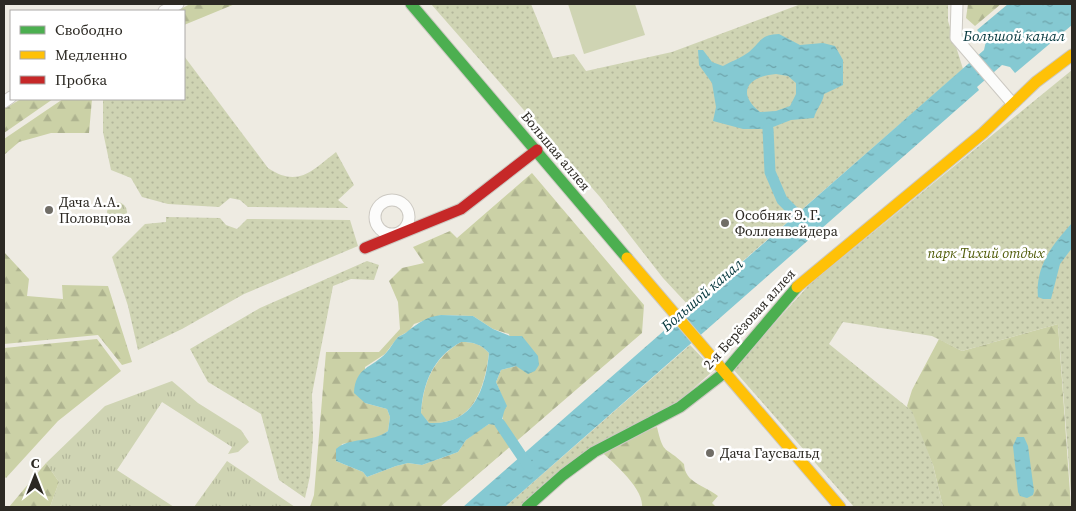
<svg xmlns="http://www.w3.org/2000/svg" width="1076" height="511" font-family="'Source Serif 4',serif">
<defs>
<pattern id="grass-tufts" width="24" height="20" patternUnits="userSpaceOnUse" patternTransform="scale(1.25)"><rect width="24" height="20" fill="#cfd4b3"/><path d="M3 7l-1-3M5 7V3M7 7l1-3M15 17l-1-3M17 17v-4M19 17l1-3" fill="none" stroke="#b2b69a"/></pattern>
<pattern id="forest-firs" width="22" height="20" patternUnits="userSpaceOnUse" patternTransform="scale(1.25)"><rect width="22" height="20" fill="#cbd1a6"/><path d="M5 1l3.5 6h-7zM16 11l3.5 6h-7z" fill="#aeb38f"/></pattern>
<pattern id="park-dots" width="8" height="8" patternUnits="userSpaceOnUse" patternTransform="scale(1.25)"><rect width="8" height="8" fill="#cfd4b3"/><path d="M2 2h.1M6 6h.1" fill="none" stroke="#b2b69a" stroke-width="1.8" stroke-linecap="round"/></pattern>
<pattern id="water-ripples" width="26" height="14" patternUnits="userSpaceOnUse" patternTransform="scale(1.25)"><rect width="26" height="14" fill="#85c9d2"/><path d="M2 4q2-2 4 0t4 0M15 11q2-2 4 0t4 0" fill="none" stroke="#6da3aa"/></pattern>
</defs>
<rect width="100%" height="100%" fill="#eeebe2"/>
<path fill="url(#grass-tufts)" d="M107 212a10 10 0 1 1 20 0a10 10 0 1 1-20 0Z
M172 381 198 403 241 430 249 442 238 452 228 454 232 447 162 402 117 470 174 507H50L59 482 46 463 105 406Z
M227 461 295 507H194Z"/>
<path fill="url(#forest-firs)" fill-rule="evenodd" d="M190 4H235L184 25V11H177Z
M968 4H1001L975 26 966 18Z
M21 99H53L4 133V109Z
M63 99H92L89 133H51L19 142 4 155V139Z
M532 173 644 305 642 333 440 507H310L314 495 326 352H379L400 329 398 302 389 281 402 268 424 263 413 247 450 231 457 238ZM441 315 473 316 493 329 509 334 516 366 501 370 496 382 506 406 503 412V420L489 424 475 433 466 440 458 452 422 465 408 463 396 466 367 477 363 472 336 461 342 444 378 438 388 431 390 417 387 409 365 403V367L385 354 398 337 409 331 414 324Z
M4 252 29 279 27 296 63 299 62 285 108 286 132 362 122 365 98 335 4 344Z
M1058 324 1071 507H943L933 465 907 406 912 390 939 339 962 351Z
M97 339 121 371 58 421 6 478 4 476V348Z
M461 342C473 342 481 344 489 353 484 391 473 425 429 423L421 414C423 383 433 358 461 342Z
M657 427C664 457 665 445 684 464 685 483 704 485 718 496L712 503 716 507H642C644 487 609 459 595 446Z
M46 463 59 482 50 507H9Z"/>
<path fill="url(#park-dots)" d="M431 4H531L553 58 574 54 586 71 672 52 801 4H948V21L963 69 690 307 663 278 600 197Z
M184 56 268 168C298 188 312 171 336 152L354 185 338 200 348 208 248 207 240 200 230 198 219 207 168 204 142 197 131 178 111 170 103 132V99H184Z
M1072 70V507L1058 324 962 351 932 336 843 322 829 344 912 411 933 465 943 507H854L733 369 810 284Z
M166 217 220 218 226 225 237 229 247 219 350 220 358 246 244 294 182 329 138 350 128 306 112 257 145 224 166 222Z
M367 261 379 265 374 280 351 279 333 286 312 394 313 437 310 476 305 498 279 480 261 414 208 382 190 349 260 308Z
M690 345 714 370 678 402 520 507H505Z"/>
<path fill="#cfd4b3" d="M568 4H635L645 35 584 54Z"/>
<path fill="url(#water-ripples)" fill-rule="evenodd" d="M1008 4H1072V25L1015 73 1010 67 1002 65 977 87 979 90 505 507H463L984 50 986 41 977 30Z
M779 34 800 45 823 43 835 46 843 60V85L824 94C823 103 816 109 814 118L791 120 768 129H743L713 121 716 107 712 83 699 65 698 50H703L712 62 723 66C732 61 741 58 749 52 762 41 760 35 779 34ZM776 74 788 76 796 83V94L790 106 776 111 760 112C735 92 749 76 776 74Z
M1072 223V248L1060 264 1051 299H1043L1038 297C1035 266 1053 244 1072 223Z
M441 315 473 316 493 329 510 336H522L538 356 539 365 535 371 528 374 516 366 501 370 496 382 507 406C502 413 504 419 499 426L489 424 466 440 458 452 422 465 408 463 396 466 367 477 363 472 336 461V449C349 437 372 443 388 431L390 417 387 409 365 403 354 393C355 367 372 368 386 353 391 348 393 342 398 337 401 335 405 334 408 331 420 322 426 317 441 315ZM461 342C473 342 481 344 489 353 485 391 473 425 429 423L421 413C423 383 433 357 461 342Z
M1017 437H1024L1028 446 1034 491 1033 495 1027 498 1020 496 1018 492 1013 446Z"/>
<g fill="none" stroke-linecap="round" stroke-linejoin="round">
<path stroke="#85c9d2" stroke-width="11" d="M768 129 770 172 782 200 805 223
M500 424 529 467"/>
<g stroke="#ccc9c2" stroke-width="13">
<path id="street" d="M957 4 956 38 1013 104
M164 11 178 4
M4 102 11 97
M375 217a17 17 0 1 1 34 0a17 17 0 1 1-34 0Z"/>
</g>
<g stroke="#ccc9c2" stroke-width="13">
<path id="fast" d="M411 4 627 258
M527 507 563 475 594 452 680 407 724 373 797 287"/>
</g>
<g stroke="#ccc9c2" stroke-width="13">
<path id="slow" d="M627 258 840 507
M797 287 983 133 1036 82 1072 55"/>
</g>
<g stroke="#ccc9c2" stroke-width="13">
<path id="jam" d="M365 248 461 209 537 150"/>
</g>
<use href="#street" stroke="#fcfcfb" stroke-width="11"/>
<use href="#fast" stroke="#4caf50" stroke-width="11"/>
<use href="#slow" stroke="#ffc107" stroke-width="11"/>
<use href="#jam" stroke="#c62828" stroke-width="11"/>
</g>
<g fill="#706d66" stroke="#fff" stroke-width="2">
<circle cx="49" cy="210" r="5"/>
<circle cx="725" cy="223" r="5"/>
<circle cx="710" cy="453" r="5"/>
</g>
<g text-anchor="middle" stroke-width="5" stroke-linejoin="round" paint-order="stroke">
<g font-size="14" fill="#2c2923" stroke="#fff">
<text transform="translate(556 151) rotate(50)" y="5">Большая аллея</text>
<text transform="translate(749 319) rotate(-48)" y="5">2-я Берёзовая аллея</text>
</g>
<g font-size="14" fill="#2c2923" stroke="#fff" text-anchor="start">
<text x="59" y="207">Дача А.А.<tspan x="59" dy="16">Половцова</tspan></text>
<text x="735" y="220">Особняк Э. Г.<tspan x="735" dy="16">Фолленвейдера</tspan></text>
<text x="720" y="458">Дача Гаусвальд</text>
</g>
<g font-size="14" font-style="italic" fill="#515c09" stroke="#fff">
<text x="986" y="258">парк Тихий отдых</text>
</g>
<g font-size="15" font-style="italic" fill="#04363c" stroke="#fff">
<text x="1014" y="41">Большой канал</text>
<text transform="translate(702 295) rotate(-41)" y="5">Большой канал</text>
</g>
</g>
<rect width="1076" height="511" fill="none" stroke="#2c2923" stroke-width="10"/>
<rect x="10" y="10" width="175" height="90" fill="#ffffff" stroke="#aba9a7"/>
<rect x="20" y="26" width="25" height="8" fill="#4caf50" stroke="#aba9a7"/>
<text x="55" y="35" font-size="15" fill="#2c2923">Свободно</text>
<rect x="20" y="51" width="25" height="8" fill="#ffc107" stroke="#aba9a7"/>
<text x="55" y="60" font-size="15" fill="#2c2923">Медленно</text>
<rect x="20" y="76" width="25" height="8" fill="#c62828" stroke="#aba9a7"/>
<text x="55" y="85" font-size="15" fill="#2c2923">Пробка</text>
<g transform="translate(35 476)" stroke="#ffffff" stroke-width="4" paint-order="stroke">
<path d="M0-4L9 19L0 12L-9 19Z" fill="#2c2923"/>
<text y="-8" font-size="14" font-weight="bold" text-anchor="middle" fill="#2c2923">С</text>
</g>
</svg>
